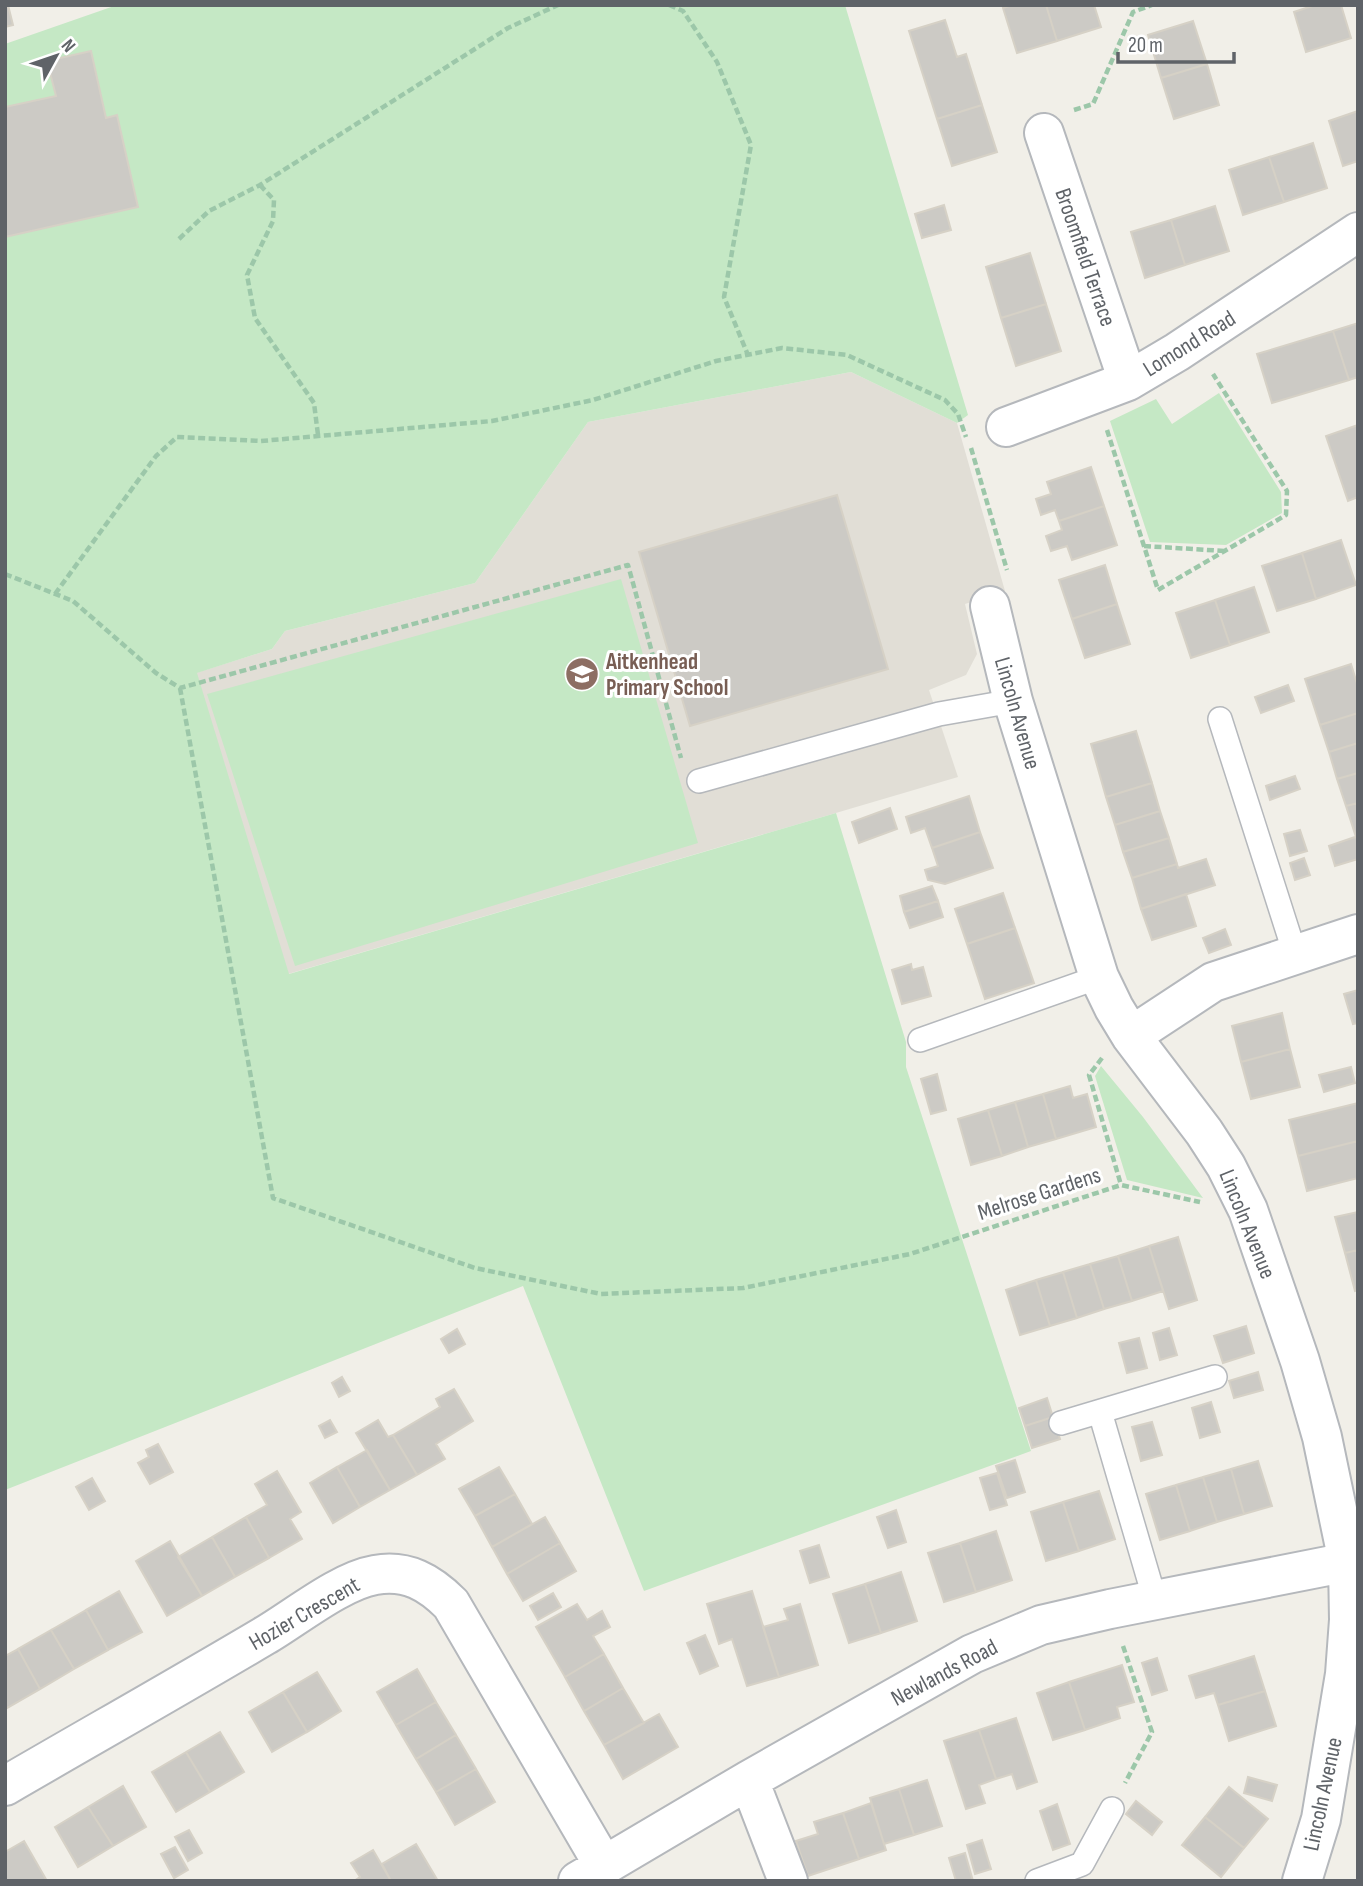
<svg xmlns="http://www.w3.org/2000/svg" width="1363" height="1886" font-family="'Sofia Sans Condensed',sans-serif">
<rect width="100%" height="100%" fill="#f1efe8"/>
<path fill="#e1ded6" d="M851 372 957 423 1005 591 965 604 977 654 966 675 929 690 958 777 288 974 196 673 272 649 285 631 475 583 588 422Z"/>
<path fill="#c5e8c5" d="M117 5H845L968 415 957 423 851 372 588 422 475 583 285 631 272 649 197 673 289 974 836 813 906 1042V1067L1031 1451 644 1591 523 1286 5 1490V44Z
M1219 393 1281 492 1282 513 1226 545 1150 542 1110 421 1156 399 1172 424Z
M621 579 698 843 295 966 207 694Z
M1101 1066 1143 1117 1203 1198 1127 1180 1095 1076Z"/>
<path fill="#cccac5" stroke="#d6d1c6" stroke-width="2" d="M5 5H8L13 25 5 27Z
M1012 5H1046L1057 41 1017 53 1003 8Z
M1046 5H1094L1101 27 1057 41Z
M1315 5H1341L1351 38 1306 52 1294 12Z
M945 20 957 57 966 54 982 105 937 119 909 31Z
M1193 21 1207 64 1161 78 1148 35Z
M91 51 106 118 117 115 138 207 5 237V107L56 96 47 61Z
M1207 64 1219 105 1174 119 1161 78Z
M982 105 997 152 952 166 937 119Z
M1358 111V161L1343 166 1329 121Z
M1313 143 1327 188 1284 202 1269 157Z
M1269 157 1284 202 1243 215 1229 170Z
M944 205 951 230 922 238 915 214Z
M1215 206 1229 251 1185 265 1171 220Z
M1171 220 1185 265 1145 278 1131 232Z
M1030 253 1046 304 1001 318 986 267Z
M1046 304 1061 351 1016 366 1001 318Z
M1358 323V377L1349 380 1333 331Z
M1333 331 1349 380 1272 403 1257 354Z
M1358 425V497L1348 501 1326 436Z
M1091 467 1104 506 1059 521 1055 510 1041 515 1036 499 1051 494 1047 482Z
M837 495 888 669 690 726 639 552Z
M1104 506 1117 545 1072 560 1067 546 1051 551 1046 536 1062 530 1059 521Z
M1341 540 1356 585 1316 599 1302 553Z
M1302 553 1316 599 1277 611 1262 566Z
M1105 565 1117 604 1072 619 1059 580Z
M1254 587 1269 632 1230 645 1215 600Z
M1215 600 1230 645 1191 658 1176 613Z
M1117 604 1130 644 1085 658 1072 619Z
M1351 664 1358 687V713L1320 725 1305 679Z
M1288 685 1294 701 1261 713 1255 697Z
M1358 713V743L1329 752 1320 725Z
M1136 731 1152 783 1106 797 1091 744Z
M1358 743V773L1337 779 1329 752Z
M1358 773V803L1346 806 1337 779Z
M1295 776 1300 789 1270 800 1266 786Z
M1152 783 1160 811 1115 825 1106 797Z
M969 796 980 832 932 848 925 828 911 833 906 817Z
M1358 803V836L1356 837 1346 806Z
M890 808 897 829 859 843 852 822Z
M1160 811 1169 838 1123 852 1115 825Z
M1300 830 1307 851 1290 856 1284 834Z
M980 832 993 868 945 884 928 880 925 870 938 866 932 848Z
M1358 836V859L1335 866 1329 846Z
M1169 838 1177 864 1132 878 1123 852Z
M1304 858 1310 875 1295 880 1290 863Z
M1206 859 1215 885 1141 909 1132 878 1177 864 1178 868Z
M932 886 938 901 904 912 900 896Z
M1003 893 1015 928 967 944 955 909Z
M1186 894 1196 926 1152 940 1141 909Z
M938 901 943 917 910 928 904 912Z
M1015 928 1034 983 985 999 967 944Z
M1225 929 1231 945 1209 953 1203 938Z
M911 964 912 970 923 967 931 996 902 1004 892 970Z
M1358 990V1023L1353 1024 1344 994Z
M1282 1013 1290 1049 1241 1062 1232 1026Z
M1290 1049 1300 1087 1251 1099 1241 1062Z
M1351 1067 1355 1083 1324 1092 1319 1075Z
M937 1074 946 1110 931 1114 921 1079Z
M1070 1086 1073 1098 1087 1094 1096 1127 1056 1139 1043 1094Z
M1043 1094 1056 1139 1028 1147 1015 1102Z
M1015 1102 1028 1147 1002 1156 988 1110Z
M1358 1103V1141L1298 1156 1289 1120Z
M988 1110 1002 1156 971 1165 958 1119Z
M1358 1141V1178L1307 1191 1298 1156Z
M1358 1212V1250L1345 1253 1335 1217Z
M1178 1237 1197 1300 1169 1309 1149 1246Z
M1149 1246 1163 1291 1132 1301 1118 1256Z
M1358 1250V1290L1355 1291 1345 1253Z
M1118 1256 1132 1301 1104 1309 1090 1264Z
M1090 1264 1104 1309 1077 1318 1063 1272Z
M1063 1272 1077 1318 1050 1326 1036 1280Z
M1036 1280 1050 1326 1020 1335 1006 1290Z
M1246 1326 1254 1353 1223 1363 1214 1336Z
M1169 1328 1177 1355 1160 1360 1153 1333Z
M457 1329 465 1344 449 1353 441 1339Z
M1139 1338 1147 1368 1127 1373 1119 1343Z
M1258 1372 1263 1390 1234 1398 1229 1381Z
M342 1377 350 1391 339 1397 332 1383Z
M454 1389 473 1421 436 1444 445 1459 417 1475 393 1435 440 1407 436 1399Z
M1047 1398 1053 1417 1025 1426 1019 1408Z
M1211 1402 1220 1432 1200 1438 1192 1408Z
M1053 1417 1060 1439 1032 1448 1025 1426Z
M330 1420 337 1432 325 1438 319 1426Z
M378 1420 388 1437 393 1435 417 1475 390 1490 356 1433Z
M1152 1422 1162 1455 1141 1461 1132 1427Z
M158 1444 173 1472 150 1484 138 1463 149 1457 146 1450Z
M367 1450 390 1490 360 1507 337 1467Z
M1015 1460 1025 1492 1007 1498 996 1466Z
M1258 1461 1272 1506 1244 1514 1231 1469Z
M337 1467 360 1507 333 1523 310 1483Z
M499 1467 515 1494 475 1516 459 1489Z
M1231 1469 1244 1514 1217 1522 1203 1477Z
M277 1471 301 1512 290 1519 302 1539 269 1558 246 1517 267 1505 255 1484Z
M997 1473 1007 1505 990 1510 980 1478Z
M1203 1477 1217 1522 1190 1531 1176 1485Z
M92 1478 105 1501 89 1510 76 1487Z
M1176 1485 1190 1531 1160 1540 1146 1494Z
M1099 1491 1115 1539 1079 1551 1063 1502Z
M515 1494 532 1524 492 1547 475 1516Z
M1063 1502 1079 1551 1046 1561 1031 1512Z
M896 1510 906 1542 888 1548 877 1517Z
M246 1517 269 1558 235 1577 212 1537Z
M545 1517 560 1543 507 1574 492 1547Z
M996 1531 1012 1580 976 1592 960 1543Z
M212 1537 235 1577 202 1596 178 1557Z
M170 1541 202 1596 167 1616 136 1561Z
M560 1543 576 1571 523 1601 507 1574Z
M960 1543 976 1592 944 1602 928 1553Z
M819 1545 829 1577 810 1583 800 1551Z
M901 1572 917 1621 881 1633 865 1584Z
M865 1584 881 1633 849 1643 833 1594Z
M119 1591 142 1632 108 1650 86 1610Z
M752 1591 779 1677 747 1686 732 1639 719 1644 707 1604Z
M553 1593 561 1607 538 1620 530 1606Z
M577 1604 587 1620 602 1611 610 1627 593 1636 604 1654 565 1677 536 1627Z
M800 1604 818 1665 779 1677 763 1627 788 1620 784 1609Z
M86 1610 108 1650 74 1669 51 1630Z
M51 1630 74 1669 40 1689 18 1649Z
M705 1635 718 1666 700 1674 687 1643Z
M18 1649 40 1689 7 1708 5 1704V1656Z
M604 1654 623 1688 584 1711 565 1677Z
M1254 1656 1265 1691 1218 1705 1214 1693 1196 1698 1189 1676Z
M1157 1658 1167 1690 1152 1695 1142 1663Z
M1122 1665 1134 1702 1117 1707 1120 1718 1085 1730 1069 1682Z
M417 1669 436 1702 396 1725 377 1692Z
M317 1672 341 1711 307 1732 283 1692Z
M1069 1682 1085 1730 1053 1740 1037 1693Z
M623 1688 644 1723 604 1745 584 1711Z
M1265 1691 1276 1726 1229 1741 1218 1705Z
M283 1692 307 1732 272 1752 249 1712Z
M436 1702 456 1735 416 1759 396 1725Z
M659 1714 678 1747 623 1779 604 1745Z
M1016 1718 1037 1782 1017 1789 1012 1774 996 1779 979 1730Z
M979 1730 996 1779 979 1785 985 1803 966 1809 944 1741Z
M220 1732 244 1772 210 1792 186 1752Z
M456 1735 476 1769 436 1792 416 1759Z
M186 1752 210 1792 176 1812 152 1772Z
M476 1769 495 1802 455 1825 436 1792Z
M1248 1777 1277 1785 1272 1801 1244 1793Z
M927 1780 942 1826 914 1835 899 1789Z
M123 1786 146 1827 113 1846 88 1807Z
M1229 1787 1268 1819 1244 1848 1205 1817Z
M899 1789 914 1835 884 1844 870 1798Z
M1136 1801 1162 1822 1152 1835 1126 1814Z
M871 1803 886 1850 859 1859 843 1813Z
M1057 1804 1070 1844 1053 1850 1040 1811Z
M88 1807 113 1846 78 1867 55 1827Z
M843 1813 859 1859 808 1876 796 1841 818 1834 814 1822Z
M1205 1817 1244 1848 1221 1877 1182 1845Z
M189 1830 202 1853 188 1861 175 1837Z
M982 1840 991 1869 975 1874 967 1845Z
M24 1841 47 1881H5V1852Z
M416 1844 438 1881H391L382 1864Z
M175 1847 188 1870 174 1878 161 1854Z
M373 1850 391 1881H354L360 1877 351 1863Z
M965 1853 973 1881H956L949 1858Z"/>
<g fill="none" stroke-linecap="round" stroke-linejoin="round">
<g stroke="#b5b8bc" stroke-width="26">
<path id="lane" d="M1220 719 1295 954
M699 781 939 714 1013 701
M920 1040 1099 977
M1100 1412 1155 1600
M1061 1423 1215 1377
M1037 1881 1082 1864 1112 1809"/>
</g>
<g stroke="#b5b8bc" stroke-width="42">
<path id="street" d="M1044 133 1128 381
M1006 427 1128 381 1177 352 1358 232
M990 606 1013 701 1099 977 1114 1008 1131 1036 1204 1132 1226 1166 1248 1210 1300 1361 1322 1437 1348 1562 1349 1620 1345 1674 1321 1819 1302 1881
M1131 1036 1213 982 1358 934
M749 1780 788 1881
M5 1786C91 1736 178 1687 264 1636 295 1618 340 1581 375 1575 407 1569 430 1583 451 1604L604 1866
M578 1881 749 1780 972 1654 1041 1625 1110 1609 1348 1562"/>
</g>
<path stroke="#9cc7a9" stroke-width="4.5" stroke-dasharray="7 3.5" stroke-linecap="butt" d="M669 5 683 11 717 62 751 145 724 297 748 355
M1074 110 1093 104 1133 12 1152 5
M260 185 274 200 273 221 247 275 255 318 314 403 318 435
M179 239 209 211 260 185 508 28 558 5
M1107 430 1158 590 1286 515 1287 491 1213 374
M971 448 1007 570
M1144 546 1224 551
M5 574 73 601 156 673 180 688 628 565 681 758
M55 594 156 456 177 437 261 441 492 421 593 400 716 361 782 348 847 355 945 400 958 414 966 437
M180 688 273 1198 475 1268 601 1294 743 1288 910 1254 1121 1185 1200 1202
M1102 1058 1089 1075 1121 1185
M1123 1646 1152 1732 1125 1783"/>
<use href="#lane" stroke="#fff" stroke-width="23"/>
<use href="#street" stroke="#fff" stroke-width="38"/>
</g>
<defs>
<g id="school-disc" transform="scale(1.75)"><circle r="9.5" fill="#8d6e63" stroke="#fff"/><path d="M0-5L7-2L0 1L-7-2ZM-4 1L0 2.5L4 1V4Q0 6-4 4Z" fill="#fff"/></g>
</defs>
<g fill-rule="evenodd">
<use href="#school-disc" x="582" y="674"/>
</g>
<g text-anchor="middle" stroke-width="6" stroke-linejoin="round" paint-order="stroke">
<g font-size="23" fill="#5f6368" stroke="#fff">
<text transform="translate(1086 257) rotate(71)" y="8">Broomfield Terrace</text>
<text transform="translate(1189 343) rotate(-32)" y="8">Lomond Road</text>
<text transform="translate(1018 713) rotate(74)" y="8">Lincoln Avenue</text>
<text transform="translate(1039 1193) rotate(-18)" y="8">Melrose Gardens</text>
<text transform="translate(1248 1224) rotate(68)" y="8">Lincoln Avenue</text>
<text transform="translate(304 1613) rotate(-30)" y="8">Hozier Crescent</text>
<text transform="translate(944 1672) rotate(-28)" y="8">Newlands Road</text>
<text transform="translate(1322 1794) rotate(-78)" y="8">Lincoln Avenue</text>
</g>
<g font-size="23" font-weight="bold" fill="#785e54" stroke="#fff" text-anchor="start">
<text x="606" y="669">Aitkenhead<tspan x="606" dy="26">Primary School</tspan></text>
</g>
</g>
<rect width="1363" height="1886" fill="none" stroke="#5f6368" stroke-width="14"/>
<g transform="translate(56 56) rotate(50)" stroke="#ffffff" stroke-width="5" paint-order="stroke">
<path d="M0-5L12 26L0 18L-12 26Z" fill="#5f6368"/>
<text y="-10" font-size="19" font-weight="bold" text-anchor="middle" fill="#5f6368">N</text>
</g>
<path d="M1118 52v10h116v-10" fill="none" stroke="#5f6368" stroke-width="3.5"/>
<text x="1128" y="52" font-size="21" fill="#5f6368" stroke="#ffffff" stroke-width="5" paint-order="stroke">20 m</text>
</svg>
